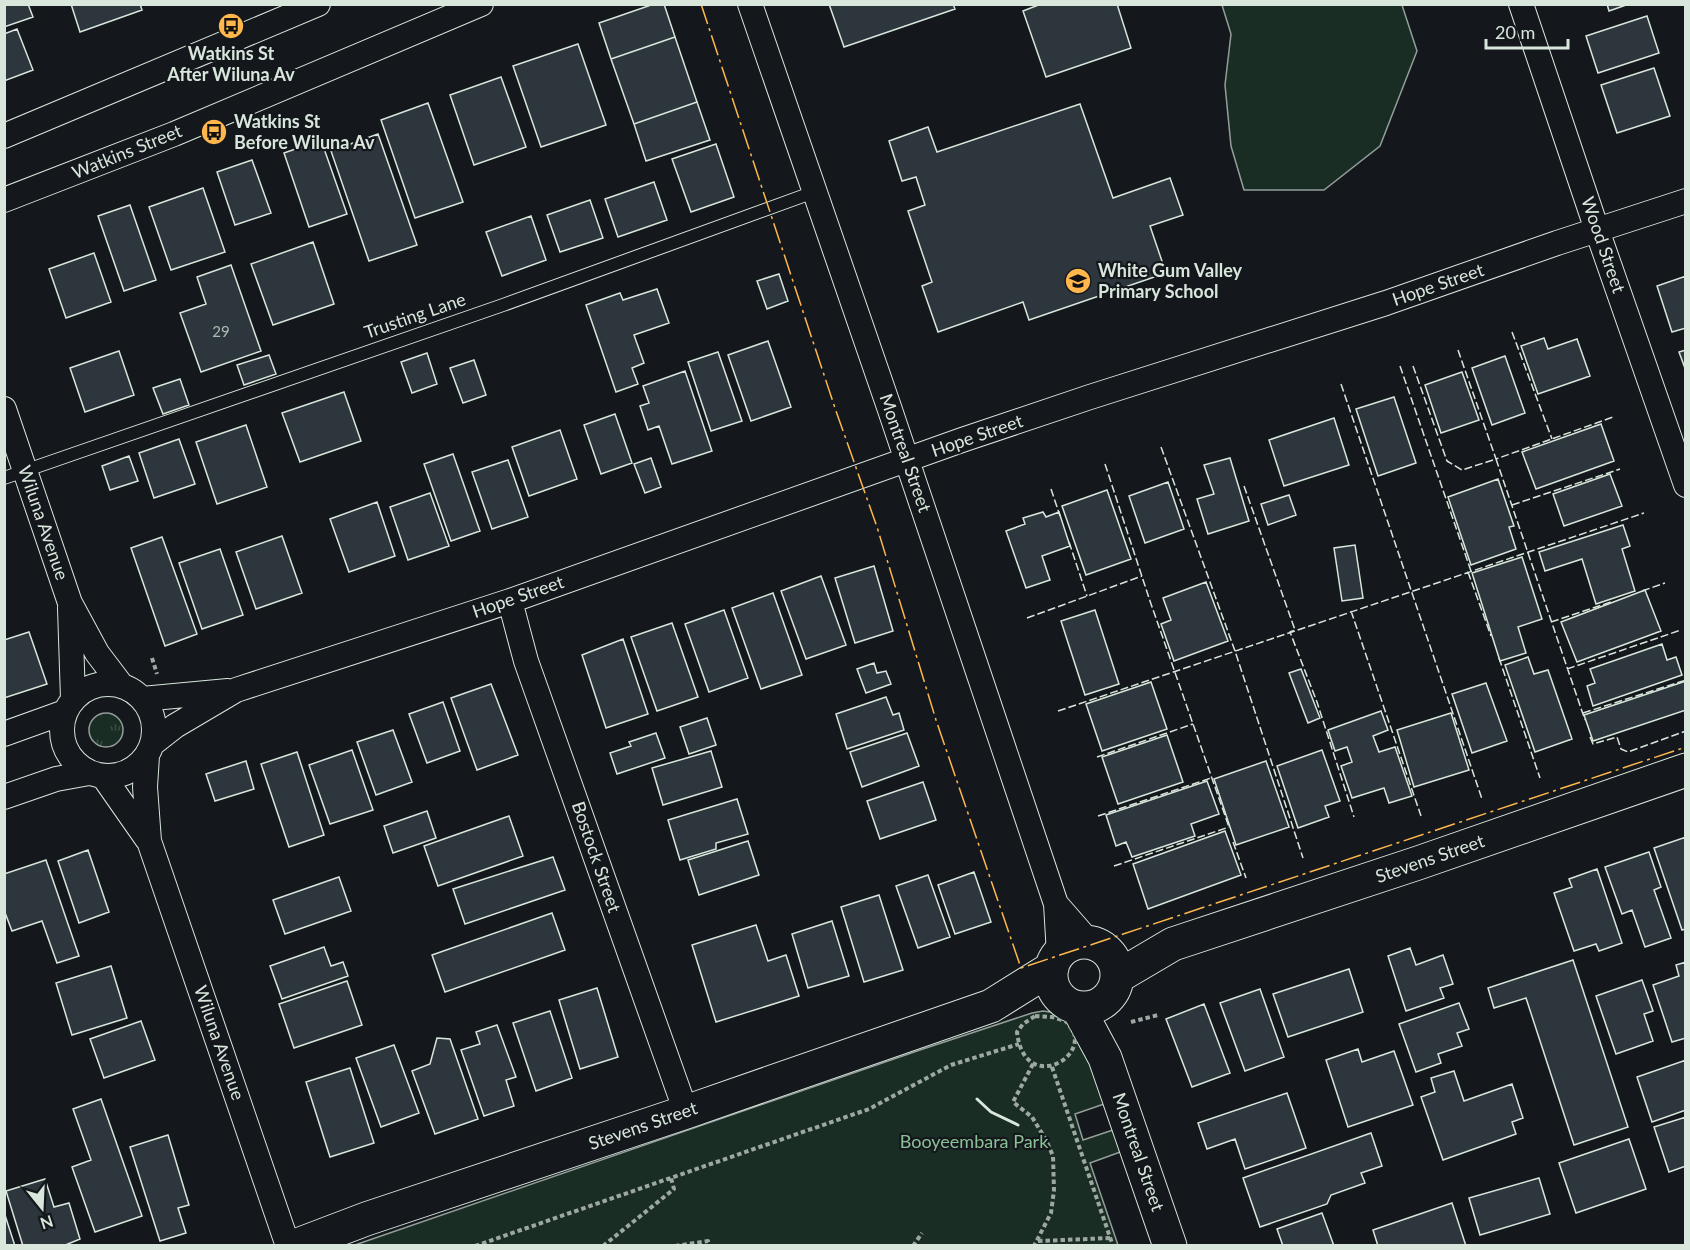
<svg xmlns="http://www.w3.org/2000/svg" width="1690" height="1250" font-family="Lato,sans-serif">
<defs>
<pattern id="grass-tufts" width="24" height="20" patternUnits="userSpaceOnUse" patternTransform="scale(1.5)"><rect width="24" height="20" fill="#1a2d24"/><path d="M3 7l-1-3M5 7V3M7 7l1-3M15 17l-1-3M17 17v-4M19 17l1-3" fill="none" stroke="#3b4b43"/></pattern>
</defs>
<rect width="100%" height="100%" fill="#14181c"/>
<path fill="url(#grass-tufts)" stroke="#939e99" stroke-width="1.5" d="M89 730a17 17 0 1 1 34 0a17 17 0 1 1-34 0Z"/>
<path fill="#1a2d24" stroke="#939e99" stroke-width="1.5" d="M1222 5H1402L1417 51 1380 146 1324 190H1244L1231 146 1225 85 1231 34Z
M1043 1011 1058 1013 1070 1019 1107 1103 1075 1114 1083 1140 1116 1129 1123 1151 1090 1163 1118 1245 352 1246 920 1050 1032 1013Z"/>
<path fill="#2c363c" stroke="#d8e6dc" stroke-width="1.5" d="M4 4H28L33 17 4 27Z
M71 4H140L142 10 80 32Z
M654 4H664L675 37 611 59 599 23Z
M829 4H953L955 9 844 47Z
M1041 4H1117L1131 48 1046 77 1023 11Z
M1607 4H1629L1609 11Z
M1647 16 1659 53 1598 73 1586 36Z
M17 29 33 70 4 81V34Z
M675 37 697 102 634 124 611 59Z
M578 44 606 125 541 147 513 66Z
M1654 68 1670 116 1617 133 1601 85Z
M501 77 526 147 474 165 450 95Z
M697 102 710 140 646 161 634 124Z
M428 103 463 202 415 218 381 120Z
M1080 104 1113 198 1170 178 1183 215 1150 226 1166 273 1029 320 1023 302 938 332 922 286 932 282 908 211 925 205 916 177 902 181 889 141 928 127 937 152Z
M378 134 417 245 369 261 331 151Z
M321 140 347 214 309 227 284 153Z
M716 144 734 197 691 212 672 159Z
M252 160 271 213 235 225 217 172Z
M654 182 667 220 618 237 605 199Z
M203 188 225 252 171 270 149 207Z
M590 200 603 238 560 252 547 215Z
M130 205 156 280 124 291 98 216Z
M531 216 546 260 502 276 486 232Z
M313 242 334 304 273 325 251 264Z
M94 253 111 302 66 318 49 269Z
M231 265 261 351 201 372 180 313 206 304 197 277Z
M779 274 788 301 767 309 757 281Z
M1686 276V328L1672 332 1657 286Z
M657 289 669 323 634 335 644 363 632 368 638 384 616 392 586 305 620 293 623 300Z
M1544 338 1548 349 1577 339 1590 376 1538 394 1521 346Z
M768 341 791 407 751 421 728 355Z
M1686 350V371L1679 352Z
M119 351 134 395 85 412 70 368Z
M718 352 742 421 711 431 688 362Z
M427 353 437 384 412 393 401 362Z
M269 355 276 374 244 385 237 365Z
M1505 356 1525 413 1492 425 1472 368Z
M474 360 486 395 463 403 450 368Z
M685 371 712 451 672 464 659 426 648 430 640 406 649 403 643 386Z
M1462 372 1479 420 1441 433 1425 385Z
M180 379 189 405 163 414 153 388Z
M344 392 361 441 300 462 282 413Z
M1394 397 1416 463 1378 476 1356 409Z
M615 414 632 463 601 474 584 425Z
M1334 418 1349 465 1284 486 1269 440Z
M1601 424 1614 461 1536 489 1522 452Z
M246 425 267 487 217 504 196 442Z
M560 430 577 479 529 496 512 447Z
M179 439 195 484 154 498 139 453Z
M453 454 480 531 451 541 424 464Z
M129 456 138 481 110 490 102 466Z
M651 458 661 487 645 493 634 464Z
M1230 458 1249 521 1208 534 1197 499 1214 494 1204 465Z
M508 460 528 517 492 529 472 472Z
M1610 474 1622 506 1564 526 1553 494Z
M1498 479 1514 526 1509 527 1516 549 1471 565 1448 497Z
M1168 482 1184 529 1145 543 1129 496Z
M1107 490 1131 559 1086 575 1062 506Z
M430 493 449 546 408 560 390 507Z
M1289 495 1296 515 1268 525 1261 504Z
M377 502 395 556 349 572 330 519Z
M1043 512 1046 517 1059 512 1070 546 1042 556 1050 580 1026 588 1006 531 1025 524 1023 518Z
M1623 525 1630 546 1622 549 1635 591 1596 604 1582 559 1545 571 1539 552Z
M282 536 302 593 256 609 236 552Z
M162 537 197 634 165 646 131 548Z
M1355 545 1363 598 1342 601 1334 548Z
M220 549 243 615 202 629 179 563Z
M1522 557 1542 619 1518 627 1526 653 1500 661 1472 573Z
M874 566 893 631 855 643 835 578Z
M821 576 846 645 806 659 781 591Z
M1206 582 1228 641 1174 661 1161 624 1171 620 1163 598Z
M1645 590 1661 631 1577 662 1561 622Z
M773 593 802 675 761 689 732 608Z
M724 610 748 678 709 692 685 624Z
M1095 610 1119 684 1085 695 1061 621Z
M672 623 698 697 657 711 631 637Z
M29 632 47 684 4 698V640Z
M623 639 648 714 606 728 582 655Z
M1662 644 1667 660 1676 657 1682 675 1593 706 1587 686 1595 683 1590 669Z
M1528 657 1534 674 1548 670 1572 739 1535 752 1505 665Z
M874 663 877 673 886 671 891 684 866 693 857 669Z
M1301 669 1320 718 1308 723 1289 673Z
M1686 681V710L1593 741 1584 715Z
M1151 682 1167 729 1102 751 1086 704Z
M1486 683 1507 741 1472 753 1452 694Z
M491 684 518 755 477 770 451 698Z
M886 697 893 715 899 713 904 730 847 749 836 714Z
M443 702 460 751 427 763 409 714Z
M1381 711 1388 730 1373 736 1379 752 1395 747 1412 796 1389 803 1384 788 1352 798 1341 766 1352 762 1347 747 1335 751 1328 730Z
M1451 713 1469 770 1414 787 1397 730Z
M707 718 716 745 689 754 680 727Z
M393 730 412 782 376 795 357 742Z
M656 733 665 758 617 774 610 753 631 746 629 742Z
M907 733 919 766 862 787 850 752Z
M1167 735 1183 782 1118 804 1102 757Z
M352 750 373 810 330 824 309 765Z
M1322 750 1340 801 1325 806 1329 817 1298 828 1277 766Z
M711 751 722 787 663 805 652 768Z
M297 752 324 835 289 847 261 764Z
M246 761 254 789 215 801 206 774Z
M1266 761 1289 827 1236 845 1214 779Z
M1207 781 1219 814 1191 824 1195 836 1132 857 1126 842 1116 846 1106 815Z
M923 782 936 820 880 839 867 801Z
M737 799 748 834 716 843V849L680 860 668 820Z
M427 811 436 838 393 853 384 826Z
M509 816 523 856 438 886 424 846Z
M1225 831 1241 875 1148 909 1133 864Z
M1686 837V929L1682 930 1654 848Z
M748 841 759 875 699 895 688 860Z
M88 850 109 912 79 923 58 861Z
M1649 852 1661 887 1654 890 1671 938 1645 947 1632 910 1622 914 1605 867Z
M553 857 565 890 465 924 453 889Z
M46 860 79 956 57 963 42 921 12 931 4 910V874Z
M1597 869 1622 943 1599 951 1596 944 1574 951 1554 893 1572 887 1569 879Z
M974 872 991 922 955 934 938 885Z
M928 875 950 937 918 948 896 886Z
M339 877 351 911 285 934 273 900Z
M879 895 903 970 864 982 841 907Z
M552 913 565 950 445 992 432 955Z
M832 921 849 976 808 988 792 934Z
M756 925 768 961 786 955 799 996 716 1022 692 945Z
M324 947 331 966 343 962 348 976 282 999 270 966Z
M1410 948 1416 965 1443 955 1453 984 1440 988 1444 998 1406 1011 1388 956Z
M1573 960 1628 1127 1574 1145 1526 998 1494 1008 1488 988Z
M1686 962V1038L1672 1042 1653 985 1679 976 1676 965Z
M111 966 127 1018 72 1035 56 983Z
M1349 969 1363 1012 1288 1037 1273 994Z
M1642 980 1653 1011 1644 1014 1653 1041 1616 1054 1596 996Z
M347 981 362 1025 294 1048 279 1004Z
M597 988 618 1057 580 1069 559 1000Z
M1260 989 1284 1057 1245 1071 1220 1003Z
M1459 1003 1469 1029 1457 1033 1462 1046 1438 1054 1441 1063 1416 1072 1399 1024Z
M1204 1004 1230 1073 1192 1087 1166 1019Z
M550 1011 572 1078 536 1091 513 1023Z
M141 1021 155 1060 104 1078 90 1039Z
M497 1025 516 1077 506 1080 514 1106 484 1116 461 1050 480 1044 476 1032Z
M437 1038 450 1039 478 1119 435 1134 412 1071 430 1064Z
M394 1045 419 1113 381 1127 356 1058Z
M1358 1049 1362 1062 1394 1051 1413 1105 1348 1127 1326 1060Z
M1686 1060V1110L1652 1122 1637 1077Z
M350 1068 374 1143 330 1157 306 1082Z
M1454 1071 1464 1101 1512 1084 1523 1118 1512 1122 1516 1134 1443 1160 1421 1097 1435 1092 1431 1078Z
M1287 1093 1306 1148 1245 1169 1235 1139 1207 1149 1198 1123Z
M101 1099 142 1216 95 1232 72 1167 91 1160 73 1109Z
M1686 1117V1166L1669 1172 1654 1127Z
M1371 1133 1382 1166 1361 1173 1365 1183 1331 1195 1327 1204 1260 1227 1243 1178Z
M168 1135 189 1205 178 1208 186 1233 160 1241 130 1147Z
M1629 1139 1646 1189 1576 1213 1559 1163Z
M1539 1178 1550 1214 1480 1235 1469 1198Z
M45 1179 54 1207 69 1203 80 1239 63 1246H23L6 1191Z
M1452 1203 1466 1246H1378L1373 1230Z
M4 1212 15 1246H4Z
M1322 1213 1334 1246H1283L1277 1229Z"/>
<g fill="none" stroke-linecap="round" stroke-linejoin="round">
<g stroke="#d8e6dc" stroke-width="14">
<path id="lane" d="M4 478 503 305 814 192"/>
</g>
<g stroke="#d8e6dc" stroke-width="26">
<path id="street" d="M750 4 889 407 1056 904 1059 954
M1521 4 1597 230 1686 485
M4 136 318 4
M4 200 174 134 481 4
M4 409 70 603 97 653 122 686
M510 601 526 661 686 1112
M70 608 73 699
M62 730a46 46 0 1 1 92 0a46 46 0 1 1-92 0Z
M142 699 228 691
M4 734 65 712
M152 744 175 726 236 690 510 601 962 440 1090 397 1386 303 1557 243 1686 201
M147 756 145 787 149 841 288 1246
M103 776 147 839
M4 797 56 779 89 773
M1056 904 1090 943"/>
</g>
<g stroke="#d8e6dc" stroke-width="35">
<path id="secondary" d="M1051 975a33 33 0 1 1 66 0a33 33 0 1 1-66 0Z
M1117 977 1173 944 1418 863 1686 770
M1078 1008 1105 1058 1170 1246
M295 1246 366 1219 686 1112 991 1006 1052 968"/>
</g>
<path stroke="#9da8a2" stroke-width="4" stroke-dasharray="4.5 3" stroke-linecap="butt" d="M152 658 157 674
M1035 1016 1052 1017 1066 1021C1068 1025 1073 1029 1074 1033 1083 1063 1023 1090 1017 1032L1023 1024Z
M1131 1022 1158 1015
M1033 1064 1013 1102 1032 1117 1046 1140 1053 1156 1054 1190 1051 1213 1034 1246
M1052 1067 1113 1246
M1038 1241 1111 1238
M475 1246 869 1109 951 1065 1019 1044
M603 1246 674 1189 671 1178
M675 1246 708 1241 709 1246
M913 1246 922 1233"/>
<use href="#lane" stroke="#14181c" stroke-width="12"/>
<use href="#street" stroke="#14181c" stroke-width="24"/>
<use href="#secondary" stroke="#14181c" stroke-width="33"/>
<path stroke="#d8e6dc" stroke-width="1.5" stroke-dasharray="8 3" stroke-linecap="butt" d="M1512 332 1552 439
M1458 350 1496 459 1613 417
M1400 366 1471 571 1468 572 1491 636
M1413 366 1447 461 1462 470 1496 459 1585 720
M1341 384 1482 799
M1161 447 1235 651 1303 858
M1105 464 1150 601 1229 827
M1244 486 1295 630 1290 632 1317 702 1354 817
M1051 489 1060 516
M1512 505 1620 469
M1069 542 1087 596
M1642 591 1665 583
M1351 611 1421 816
M1027 618 1142 576
M1551 622 1611 602
M1499 658 1540 778
M1567 669 1681 630
M1058 711 1644 513
M1583 713 1686 680
M1686 725V726
M1590 737 1593 744 1617 737 1621 749 1628 752 1686 731
M1097 757 1193 724
M1098 816 1211 778
M1233 842 1246 878
M1114 866 1229 827"/>
<path stroke="#d8e6dc" stroke-width="3" d="M977 1099 991 1112 1018 1125"/>
<path stroke="#ffb74d" stroke-width="1.5" stroke-dasharray="21 4.5 3 4.5" stroke-linecap="butt" d="M701 4 836 411 877 527 936 720 1021 968 1686 747"/>
</g>
<defs>
<g id="bus-disc" transform="scale(1.35)"><circle r="9.5" fill="#ffb74d" stroke="#14181c"/><path d="M-5-6H5V4H4V6H2V4H-2V6H-4V4H-5ZM-3.5-4V0h7V-4ZM-3.5 1.2v1.5H-2V1.2ZM2 1.2v1.5H3.5V1.2Z" fill="#111"/></g>
<g id="school-disc" transform="scale(1.35)"><circle r="9.5" fill="#ffb74d" stroke="#14181c"/><path d="M0-5L7-2L0 1L-7-2ZM-4 1L0 2.5L4 1V4Q0 6-4 4Z" fill="#111"/></g>
</defs>
<g fill-rule="evenodd">
<use href="#bus-disc" x="231" y="26"/>
<use href="#bus-disc" x="214" y="132"/>
<use href="#school-disc" x="1078" y="281"/>
</g>
<g text-anchor="middle" stroke-width="4.5" stroke-linejoin="round" paint-order="stroke">
<g font-size="15" fill="#adbab4">
<text x="221" y="337">29</text>
</g>
<g font-size="18" font-weight="bold" fill="#d8e6dc" stroke="#14181c" text-anchor="start">
<text x="231" y="60" text-anchor="middle">Watkins St<tspan x="231" dy="21">After Wiluna Av</tspan></text>
<text x="234" y="128">Watkins St<tspan x="234" dy="21">Before Wiluna Av</tspan></text>
<text x="1098" y="277">White Gum Valley<tspan x="1098" dy="21">Primary School</tspan></text>
</g>
<g font-size="18" fill="#d8e6dc" stroke="#14181c">
<text transform="translate(127 152) rotate(-22)" y="6">Watkins Street</text>
<text transform="translate(1603 245) rotate(71)" y="6">Wood Street</text>
<text transform="translate(1438 285) rotate(-19)" y="6">Hope Street</text>
<text transform="translate(415 316) rotate(-19)" y="6">Trusting Lane</text>
<text transform="translate(977 436) rotate(-19)" y="6">Hope Street</text>
<text transform="translate(905 453) rotate(71)" y="6">Montreal Street</text>
<text transform="translate(43 523) rotate(71)" y="6">Wiluna Avenue</text>
<text transform="translate(518 597) rotate(-19)" y="6">Hope Street</text>
<text transform="translate(596 857) rotate(71)" y="6">Bostock Street</text>
<text transform="translate(1430 859) rotate(-19)" y="6">Stevens Street</text>
<text transform="translate(219 1043) rotate(71)" y="6">Wiluna Avenue</text>
<text transform="translate(643 1126) rotate(-19)" y="6">Stevens Street</text>
<text transform="translate(1138 1152) rotate(71)" y="6">Montreal Street</text>
</g>
<g font-size="18" fill="#8ac095" stroke="#14181c">
<text x="974" y="1148">Booyeembara Park</text>
</g>
</g>
<rect width="1690" height="1250" fill="none" stroke="#d8e6dc" stroke-width="12"/>
<g transform="translate(42 1208) rotate(162)" stroke="#14181c" stroke-width="4.5" paint-order="stroke">
<path d="M0-4.5L10 22L0 15L-10 22Z" fill="#d8e6dc"/>
<text y="-9" font-size="16" font-weight="bold" text-anchor="middle" fill="#d8e6dc">N</text>
</g>
<path d="M1486 39v9h82v-9" fill="none" stroke="#d8e6dc" stroke-width="3"/>
<text x="1495" y="39" font-size="18" fill="#d8e6dc" stroke="#14181c" stroke-width="4.5" paint-order="stroke">20 m</text>
</svg>
